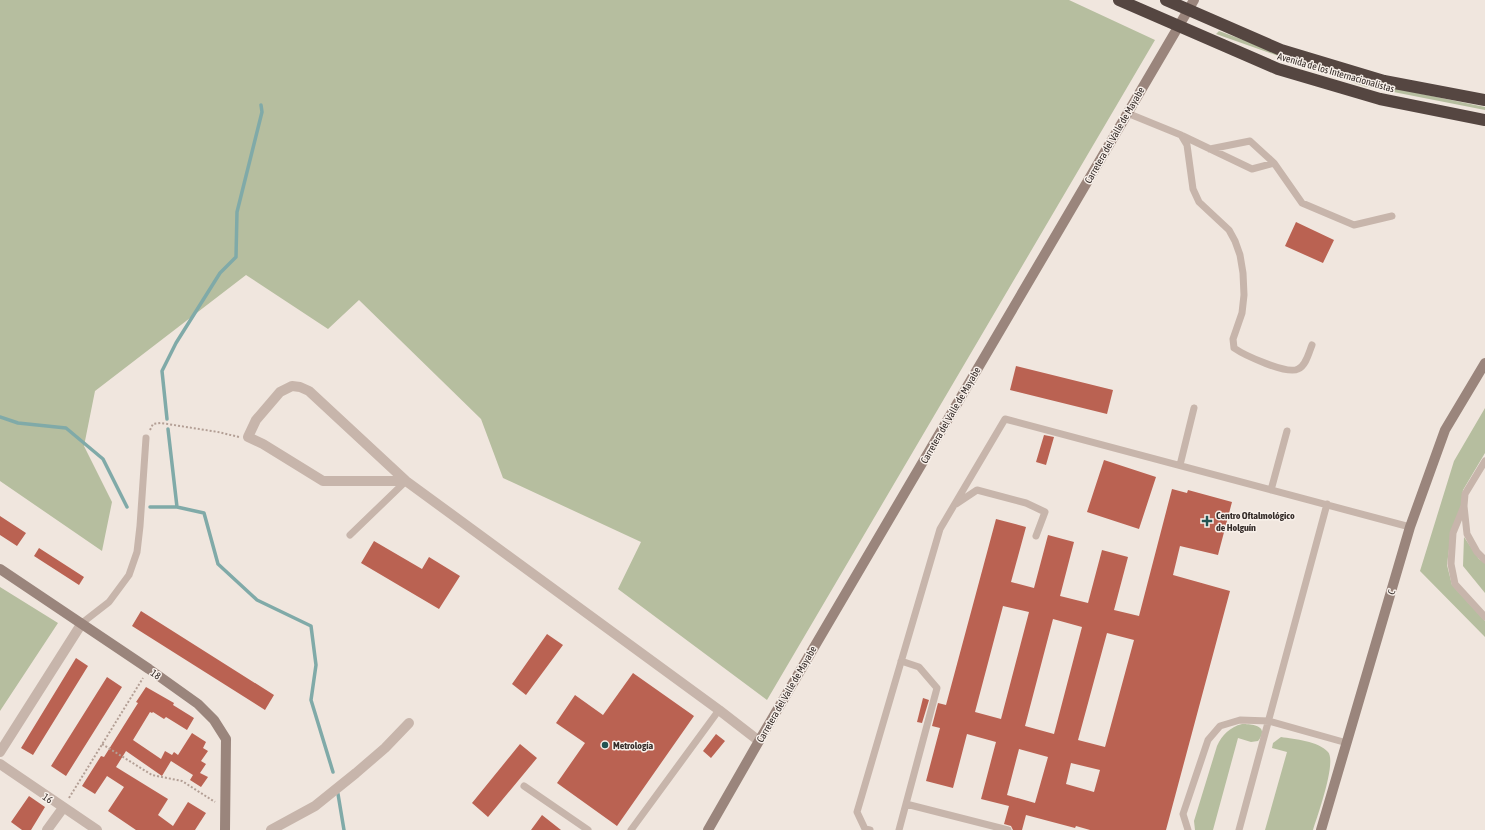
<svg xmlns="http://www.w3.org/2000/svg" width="1485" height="830" font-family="'Asap Condensed',sans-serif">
<rect width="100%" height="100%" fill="#f0e6de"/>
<path fill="#b6be9f" d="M0 0H1069L1155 40 767 700 618 589 641 542 503 478 481 419 359 300 328 329 246 275 95 391 84 446 112 502 102 551 0 481Z
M1219 31 1290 57 1364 82 1485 107V110L1363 86 1216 34Z
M1485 408V453L1463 490 1461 506 1451 533 1447 565 1452 585 1485 621V637L1420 571 1454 461Z
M1464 537 1479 559 1485 563V593L1463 566Z
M0 587 58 623 0 711Z
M1242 724C1253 724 1270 726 1258 741L1251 742 1238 738 1213 830H1195L1194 821 1217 746C1222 735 1230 727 1242 724Z
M1281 737C1295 739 1318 741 1328 752 1337 762 1317 817 1313 830H1265L1287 752 1272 748 1273 743Z"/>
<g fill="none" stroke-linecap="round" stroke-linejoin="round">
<path stroke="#80aaa8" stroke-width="3.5" d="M0 417 18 423 66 428 103 459 127 507
M167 419 162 371 176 343 220 273 236 257 237 212 262 112 261 105
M168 429 177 507
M150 507H177L204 513 218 564 257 600 311 626 316 665 311 700 333 772
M338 794 344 830"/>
</g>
<path fill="#ba6252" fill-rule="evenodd" d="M1296 222 1334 240 1323 263 1285 246Z
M1016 366 1113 390 1107 414 1010 390Z
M1044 435 1054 437 1046 465 1036 462Z
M1104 460 1156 477 1139 529 1087 512Z
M1172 489 1187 493 1188 490 1232 502 1218 555 1180 546 1173 575 1230 591 1166 830H1090L1076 826 1075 828 1026 815 1022 830H1013L1011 826 1004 824 1009 806 981 799 996 742 967 734 953 788 926 781 940 728 932 726 938 703 946 705 996 519 1026 527 1011 582 1034 588 1048 535 1074 542 1060 596 1088 603 1102 550 1128 557 1114 610 1139 616ZM1003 606 1029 612 1001 719 975 712ZM1053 619 1082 627 1054 734 1025 726ZM1107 633 1134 640 1105 747 1078 740ZM1019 749 1048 757 1035 803 1007 795ZM1071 763 1100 770 1094 792 1066 784Z
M0 516 26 533 17 546 0 535Z
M374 541 422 569 429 557 460 576 439 609 361 563Z
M39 548 84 577 79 585 34 556Z
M141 611 274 695 265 710 132 626Z
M547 634 563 645 526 695 512 684Z
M76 658 88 666 33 755 21 748Z
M633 673 694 716 617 826 557 783 585 743 556 723 575 695 603 715Z
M107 677 122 687 66 776 51 766Z
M146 687 174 703 173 705 194 718 187 730 166 717 164 719 153 712 152 713 150 712 133 740 161 759 165 751 172 755 174 752 178 755 192 733 206 742 203 748 208 751 201 761 206 764 200 773 208 777 201 787 190 780 193 775 171 761 162 776 126 751 116 767 168 799 158 815 173 826 188 802 206 813 195 830H136L108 811 124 787 107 776 95 794 82 786 101 756 104 757 138 703 136 702Z
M923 698 929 700 922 723 917 722Z
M716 734 725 741 711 758 703 751Z
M520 744 537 758 488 817 472 803Z
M29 796 45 807 31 830H22L11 822Z
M542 815 561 830H531Z"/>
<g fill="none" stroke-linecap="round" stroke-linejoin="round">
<path stroke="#b39f95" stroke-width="2" stroke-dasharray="2 2" stroke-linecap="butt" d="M150 430 153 424 161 423 218 432 239 437
M102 744 152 775 182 781 215 802
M69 798 143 678"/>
<path stroke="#c7b5ab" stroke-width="7" d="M1127 113 1181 135 1187 145 1193 189 1199 202 1229 230 1235 241 1240 255 1243 273 1244 295 1242 313 1233 339 1234 348C1244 355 1287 375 1298 369 1306 366 1309 352 1312 345
M1183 136 1252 169 1274 163 1302 203 1354 225 1392 216
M1210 149 1250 141 1274 163
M1485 461 1465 494 1464 506 1467 534 1477 552 1485 560
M1180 465 1194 408
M1271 490 1287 431
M956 504 977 490 1026 503 1045 512 1036 536
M1464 506 1453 533 1451 564 1455 584 1485 617
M350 535 406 481
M82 623 109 602 129 575 137 552 140 526 146 438
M524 786 588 830
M906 804 1008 830
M631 830 719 710
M870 830 865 829 857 812 940 529 1005 419 1410 527
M899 830 937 688 919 667 901 661
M1188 830 1183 814 1208 740 1220 726 1240 720 1269 721 1347 743
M1239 830 1327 504"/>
<path stroke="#c7b5ab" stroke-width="10" d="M406 481H323L263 444 248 437 256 420 280 392 292 386 300 387 309 391 406 481 719 710 759 741
M0 752 82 623
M0 764 97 830
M47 830 63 808
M271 830 315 806 356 773 385 748 409 723"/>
<path stroke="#9a857c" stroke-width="10" d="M0 569 149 669 198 704 214 720 226 739 225 830
M708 830 759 741 1194 0
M1321 830 1410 527 1445 430 1485 363"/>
<path stroke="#554641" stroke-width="12" d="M1119 0 1278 69 1380 99 1485 120
M1166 0 1281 50 1384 81 1485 100"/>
</g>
<g fill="#235352" stroke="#f8f0ea" stroke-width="1.5">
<path d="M1205 515h4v4h4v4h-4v4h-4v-4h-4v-4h4z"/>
<circle cx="605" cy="745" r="4"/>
</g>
<g text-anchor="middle" stroke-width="3" stroke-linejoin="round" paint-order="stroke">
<g font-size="10" fill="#352c29" stroke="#f8f0ea">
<text transform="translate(1336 72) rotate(16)" y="4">Avenida de los Internacionalistas</text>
<text transform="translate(1114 135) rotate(-60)" y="4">Carretera del Valle de Mayabe</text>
<text transform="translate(950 415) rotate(-60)" y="4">Carretera del Valle de Mayabe</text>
<text transform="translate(1391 592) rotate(-74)" y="4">C</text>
<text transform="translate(156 674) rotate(36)" y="4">18</text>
<text transform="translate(786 694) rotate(-60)" y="4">Carretera del Valle de Mayabe</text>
<text transform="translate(48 798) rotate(35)" y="4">16</text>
</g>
<g font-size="10" font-weight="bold" fill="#352c29" stroke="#f8f0ea" text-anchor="start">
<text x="1216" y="519">Centro Oftalmológico<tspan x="1216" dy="12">de Holguín</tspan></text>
<text x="613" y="749">Metrología</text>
</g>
</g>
</svg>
